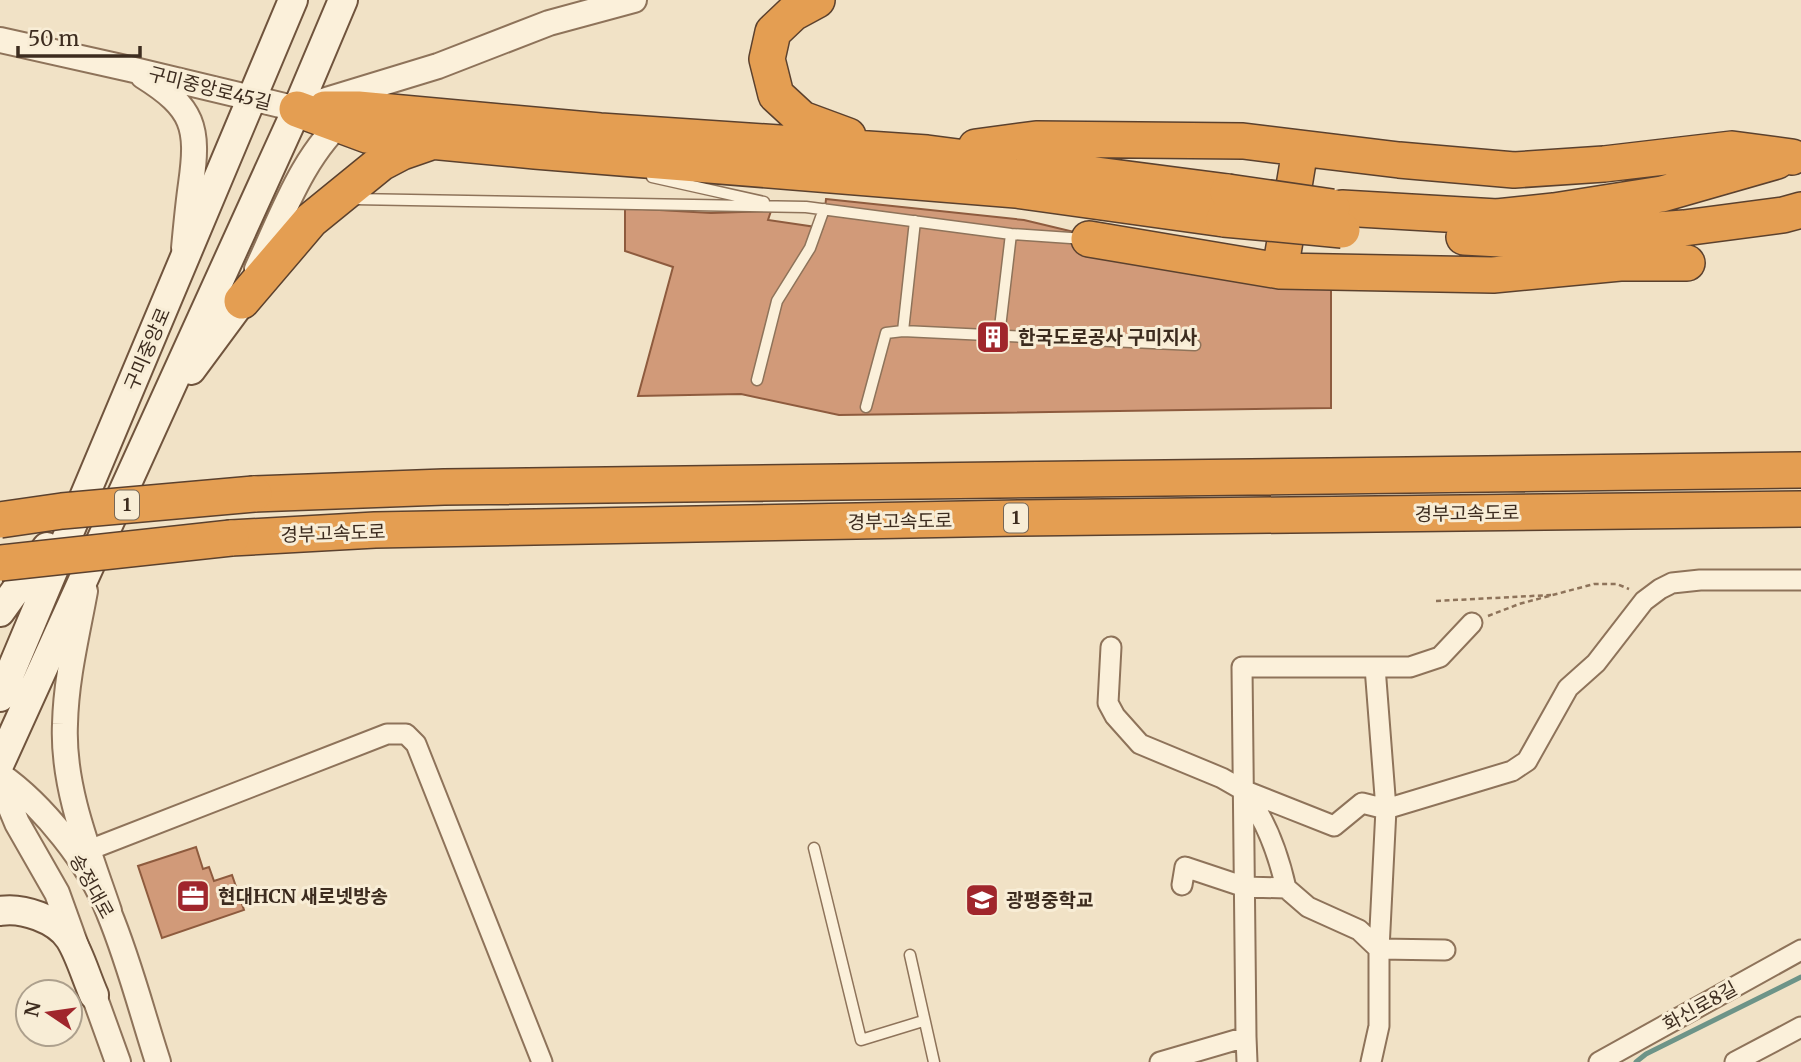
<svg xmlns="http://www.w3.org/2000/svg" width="1801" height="1062" font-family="Merriweather,'Noto Sans KR',serif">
<rect width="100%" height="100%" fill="#f1e2c6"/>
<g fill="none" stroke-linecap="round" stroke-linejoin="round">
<path stroke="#6d9488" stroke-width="5" d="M1636 1062 1646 1054 1801 977"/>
</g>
<path fill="#d19a79" stroke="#8e5b3e" stroke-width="2" d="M826 199 1024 220 1275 280 1331 277V408L839 415 741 394 638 396 673 267 625 251V208L711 213 771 211 768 220 823 228Z
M196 847 203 869 209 867 214 881 232 875 244 910 162 938 138 866Z"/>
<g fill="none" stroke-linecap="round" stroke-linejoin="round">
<g stroke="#8e735a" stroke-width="13">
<path id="service" d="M652 177 764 202
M353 199 806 207 1011 234 1085 239
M903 331 1195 345
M999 336 1011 234
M757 380 777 301 810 248 824 209
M866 407 886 333 903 331 915 221
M814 848 861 1040 923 1021
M910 955 934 1062"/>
</g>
<g stroke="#8e735a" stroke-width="23">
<path id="minor" d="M1111 647 1108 703 1115 716 1140 744 1222 778 1243 790 1334 826 1362 803 1386 809 1512 771 1527 761 1568 688 1596 663 1644 601 1660 589 1672 583 1700 580H1801
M1375 667H1410L1440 657 1472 623
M1243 791C1266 818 1278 853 1286 888
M89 850 387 734H406L416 744 542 1062
M1182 885 1185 867 1245 887 1286 888 1308 907 1359 930 1379 949
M1246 1037 1242 667H1375L1386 809 1379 949
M1160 1062 1246 1037 1247 1062
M1371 1062 1379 1026V949L1445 950
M1599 1062 1801 950
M1735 1062 1801 1027"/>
</g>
<g stroke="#8e735a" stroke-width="28">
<path id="tertiary" d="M0 40 130 69 297 109 438 66 549 23 634 0
M143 76C194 108 199 127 191 184 188 205 186 227 184 248
M257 269C282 216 303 153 349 115
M85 591C77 635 66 679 65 724 62 787 89 852 109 911
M0 775C43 805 90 864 109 913 129 961 142 1013 158 1062
M0 782 17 823 57 893 118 1062"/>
</g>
<g stroke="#70543d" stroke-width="32">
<path id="secondary" d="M191 370 242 301
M0 612 47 547
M0 697 293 0
M0 763 297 109 343 0
M0 911C22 907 57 919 70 939 80 955 86 977 94 995"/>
</g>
<g stroke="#5b412e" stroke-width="38">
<path id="motorway" d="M817 0 793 13 773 32 767 59 776 95 802 119 848 136
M297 109 367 135 535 151 1016 190 1224 219
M325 109H358L600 131 927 153 1228 192
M976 147 1036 139 1243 141 1399 160 1514 170 1604 164 1732 149 1792 157
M1342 208 1497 217 1554 211 1662 194 1777 161
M1464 237 1518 240 1684 228 1783 215 1801 210
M1089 239 1280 271 1493 275 1620 263H1687
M1280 271 1300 150
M242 301 311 220 381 163 402 152 428 143
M254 494 444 487 1801 470
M231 538 375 530 1021 518 1801 509"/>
</g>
<path stroke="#8e735a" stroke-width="2.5" stroke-dasharray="5 3.5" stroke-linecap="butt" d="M1436 601 1551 595
M1488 616 1519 604 1594 584H1617L1629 589"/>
<use href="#service" stroke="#fbf0da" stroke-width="10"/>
<use href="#minor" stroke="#fbf0da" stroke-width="19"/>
<use href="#tertiary" stroke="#fbf0da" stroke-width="24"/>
<use href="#secondary" stroke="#fbf0da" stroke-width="28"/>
<use href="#motorway" stroke="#e49e52" stroke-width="35"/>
<g stroke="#5b412e" stroke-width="38" stroke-linecap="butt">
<path id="motorway-bridge" d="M1228 192 1332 207
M1224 219 1342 230
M0 520 62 511 254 494
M0 563 231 538"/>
</g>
<use href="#motorway-bridge" stroke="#e49e52" stroke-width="35"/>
</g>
<defs>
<g id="building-square" transform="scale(1.75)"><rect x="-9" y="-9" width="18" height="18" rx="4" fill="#a0262c" stroke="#f8edd6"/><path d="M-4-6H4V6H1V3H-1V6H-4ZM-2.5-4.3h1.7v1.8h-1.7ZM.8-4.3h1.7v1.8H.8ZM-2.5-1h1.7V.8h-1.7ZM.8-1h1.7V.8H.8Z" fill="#fff"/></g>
<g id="office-square" transform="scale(1.75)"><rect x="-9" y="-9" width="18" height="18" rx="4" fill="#a0262c" stroke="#f8edd6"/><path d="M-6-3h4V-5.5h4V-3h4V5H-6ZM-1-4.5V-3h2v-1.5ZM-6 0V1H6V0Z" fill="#fff"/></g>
<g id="school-square" transform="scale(1.75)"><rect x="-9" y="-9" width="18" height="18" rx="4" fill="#a0262c" stroke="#f8edd6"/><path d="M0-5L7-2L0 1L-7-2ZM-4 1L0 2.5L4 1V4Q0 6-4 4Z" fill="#fff"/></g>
</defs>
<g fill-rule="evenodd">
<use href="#building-square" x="993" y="337"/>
<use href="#office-square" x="193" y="896"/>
<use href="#school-square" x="982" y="900"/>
</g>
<g text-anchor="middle" stroke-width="6" stroke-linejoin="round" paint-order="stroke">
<g fill="#f8edd6" stroke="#756656" stroke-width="2">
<rect x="115" y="490.5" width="24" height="29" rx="5"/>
<rect x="1004" y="503.5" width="24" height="29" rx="5"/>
</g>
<g font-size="18" font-weight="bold" fill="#3d2c1f">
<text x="127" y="511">1</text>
<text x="1016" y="524">1</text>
</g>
<g font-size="19" fill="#3d2c1f" stroke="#f8edd6">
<text transform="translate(210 88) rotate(14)" y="7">구미중앙로45길</text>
<text transform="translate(147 349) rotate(-67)" y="7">구미중앙로</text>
<text transform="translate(1467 513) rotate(-1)" y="7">경부고속도로</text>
<text transform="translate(900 521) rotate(-1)" y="7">경부고속도로</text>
<text transform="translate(333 533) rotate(-2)" y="7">경부고속도로</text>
<text transform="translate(92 886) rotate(61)" y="7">송정대로</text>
<text transform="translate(1700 1006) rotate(-29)" y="7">화신로8길</text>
</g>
<g font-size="19" font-weight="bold" fill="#3d2c1f" stroke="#f8edd6" text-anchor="start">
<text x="1018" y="344">한국도로공사 구미지사</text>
<text x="218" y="903">현대HCN 새로넷방송</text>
<text x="1006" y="907">광평중학교</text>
</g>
</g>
<g transform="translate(49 1013) rotate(283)"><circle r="33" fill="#f8edd6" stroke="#ada08d" stroke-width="2"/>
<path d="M0-5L12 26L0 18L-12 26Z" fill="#a0262c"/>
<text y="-10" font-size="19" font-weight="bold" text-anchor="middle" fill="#3d2c1f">N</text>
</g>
<path d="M18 46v10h122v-10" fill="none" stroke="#3d2c1f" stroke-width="3.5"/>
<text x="28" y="46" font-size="21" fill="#3d2c1f" stroke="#f8edd6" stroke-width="5" paint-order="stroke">50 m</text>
</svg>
